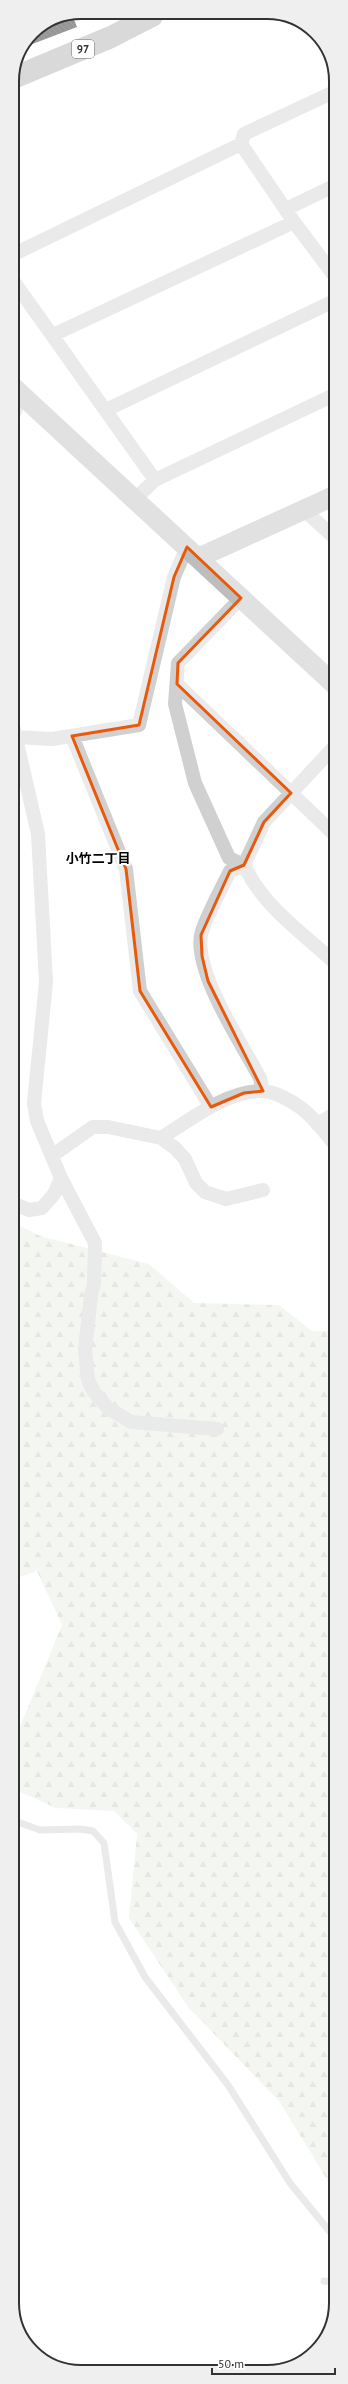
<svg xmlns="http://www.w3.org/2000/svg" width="348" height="2384" font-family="'PT Sans','Noto Sans JP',sans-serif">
<defs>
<pattern id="forest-firs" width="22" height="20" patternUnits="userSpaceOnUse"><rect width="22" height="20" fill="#e6ecdf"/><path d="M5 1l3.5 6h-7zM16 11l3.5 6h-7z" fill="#c6cbc0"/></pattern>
<pattern id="building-back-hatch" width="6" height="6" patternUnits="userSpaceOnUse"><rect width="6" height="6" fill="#1a1a1a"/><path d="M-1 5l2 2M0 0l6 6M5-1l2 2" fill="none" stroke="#333"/></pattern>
</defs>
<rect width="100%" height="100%" fill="#fff"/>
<path fill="url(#forest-firs)" d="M12 1222 40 1236 149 1264 194 1303 279 1305 312 1331H336V2194L279 2101 188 2007 129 1918 137 1834 114 1811 56 1808 12 1788V1746L62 1625 37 1571 12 1580Z"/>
<path fill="url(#building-back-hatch)" d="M56 17H73L77 27 22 48 32 32Z"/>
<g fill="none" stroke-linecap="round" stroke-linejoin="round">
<path stroke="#d0d0d0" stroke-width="7" d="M12 1820 40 1830 80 1829 93 1831 104 1843 115 1922 145 1977 228 2085 290 2183 330 2232 336 2234
M324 2281 336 2282"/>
<path stroke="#d0d0d0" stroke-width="14" d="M241 144 294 222 336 278
M286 209 336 185
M12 255 241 144 244 134 336 91
M12 279 155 480
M53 335 294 222
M106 410 336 300
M12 419 21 395
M135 499 155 480 336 394
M304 510 336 539
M241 598 178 663 175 704 195 783 229 858 244 865C264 908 302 932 336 964
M177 684 336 836
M12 721 38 834 46 982 34 1103 37 1121 61 1178 95 1243 94 1284 91 1295 85 1350 88 1380 94 1392 108 1408 131 1422 217 1429
M72 736 126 869 140 991 211 1107
M16 737 52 739 139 725 174 577 187 547
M263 1091 260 1078C242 1044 194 973 201 935 204 920 223 886 230 871L244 865 264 822 336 745
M317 1124 336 1113
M161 1138 175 1148 185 1159 196 1183 205 1192 226 1199 263 1190
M53 1155 93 1127H108L161 1138C190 1120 226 1091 262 1091 274 1091 292 1101 301 1108 315 1118 325 1133 336 1146
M12 1203 29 1210 42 1208 54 1194 61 1178"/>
<path stroke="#bdbdbd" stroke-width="20" d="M12 386 336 686
M198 558 336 495"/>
<path stroke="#ababab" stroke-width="22" d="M13 78 111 37 152 16"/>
</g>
<path d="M0 0H348V2384H0ZM187 547 241 598 178 663 177 684 291 793 264 822 244 865 230 871 201 935 202 956 208 981 263 1091 244 1093 211 1107 140 991 126 869 72 736 139 725 174 577Z" fill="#fff" fill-opacity=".55" fill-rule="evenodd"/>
<path fill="none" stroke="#e8590c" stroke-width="3" stroke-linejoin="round" d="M187 547 241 598 178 663 177 684 291 793 264 822 244 865 230 871 201 935 202 956 208 981 263 1091 244 1093 211 1107 140 991 126 869 72 736 139 725 174 577Z"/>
<g text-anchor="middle" stroke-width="4" stroke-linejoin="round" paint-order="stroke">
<rect fill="#fff" stroke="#707070" stroke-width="1" x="72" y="40" width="22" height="18" rx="3"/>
<g font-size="11" font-weight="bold" fill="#333">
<text x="83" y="53">97</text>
</g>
<g font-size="13" font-weight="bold" fill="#000" stroke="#fff">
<text x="98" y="863">小竹二丁目</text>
</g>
</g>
<path d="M0 0H348V2384H0ZM81 19H267A62 62 0 0 1 329 81V2303A62 62 0 0 1 267 2365H81A62 62 0 0 1 19 2303V81A62 62 0 0 1 81 19Z" fill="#efefef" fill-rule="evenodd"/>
<path fill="none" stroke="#333" stroke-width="2" d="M81 19H267A62 62 0 0 1 329 81V2303A62 62 0 0 1 267 2365H81A62 62 0 0 1 19 2303V81A62 62 0 0 1 81 19Z"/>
<path d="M212 2368v6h123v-6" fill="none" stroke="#333333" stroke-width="2"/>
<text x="218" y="2368" font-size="12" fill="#333333" stroke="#ffffff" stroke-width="3" paint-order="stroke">50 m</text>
</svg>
